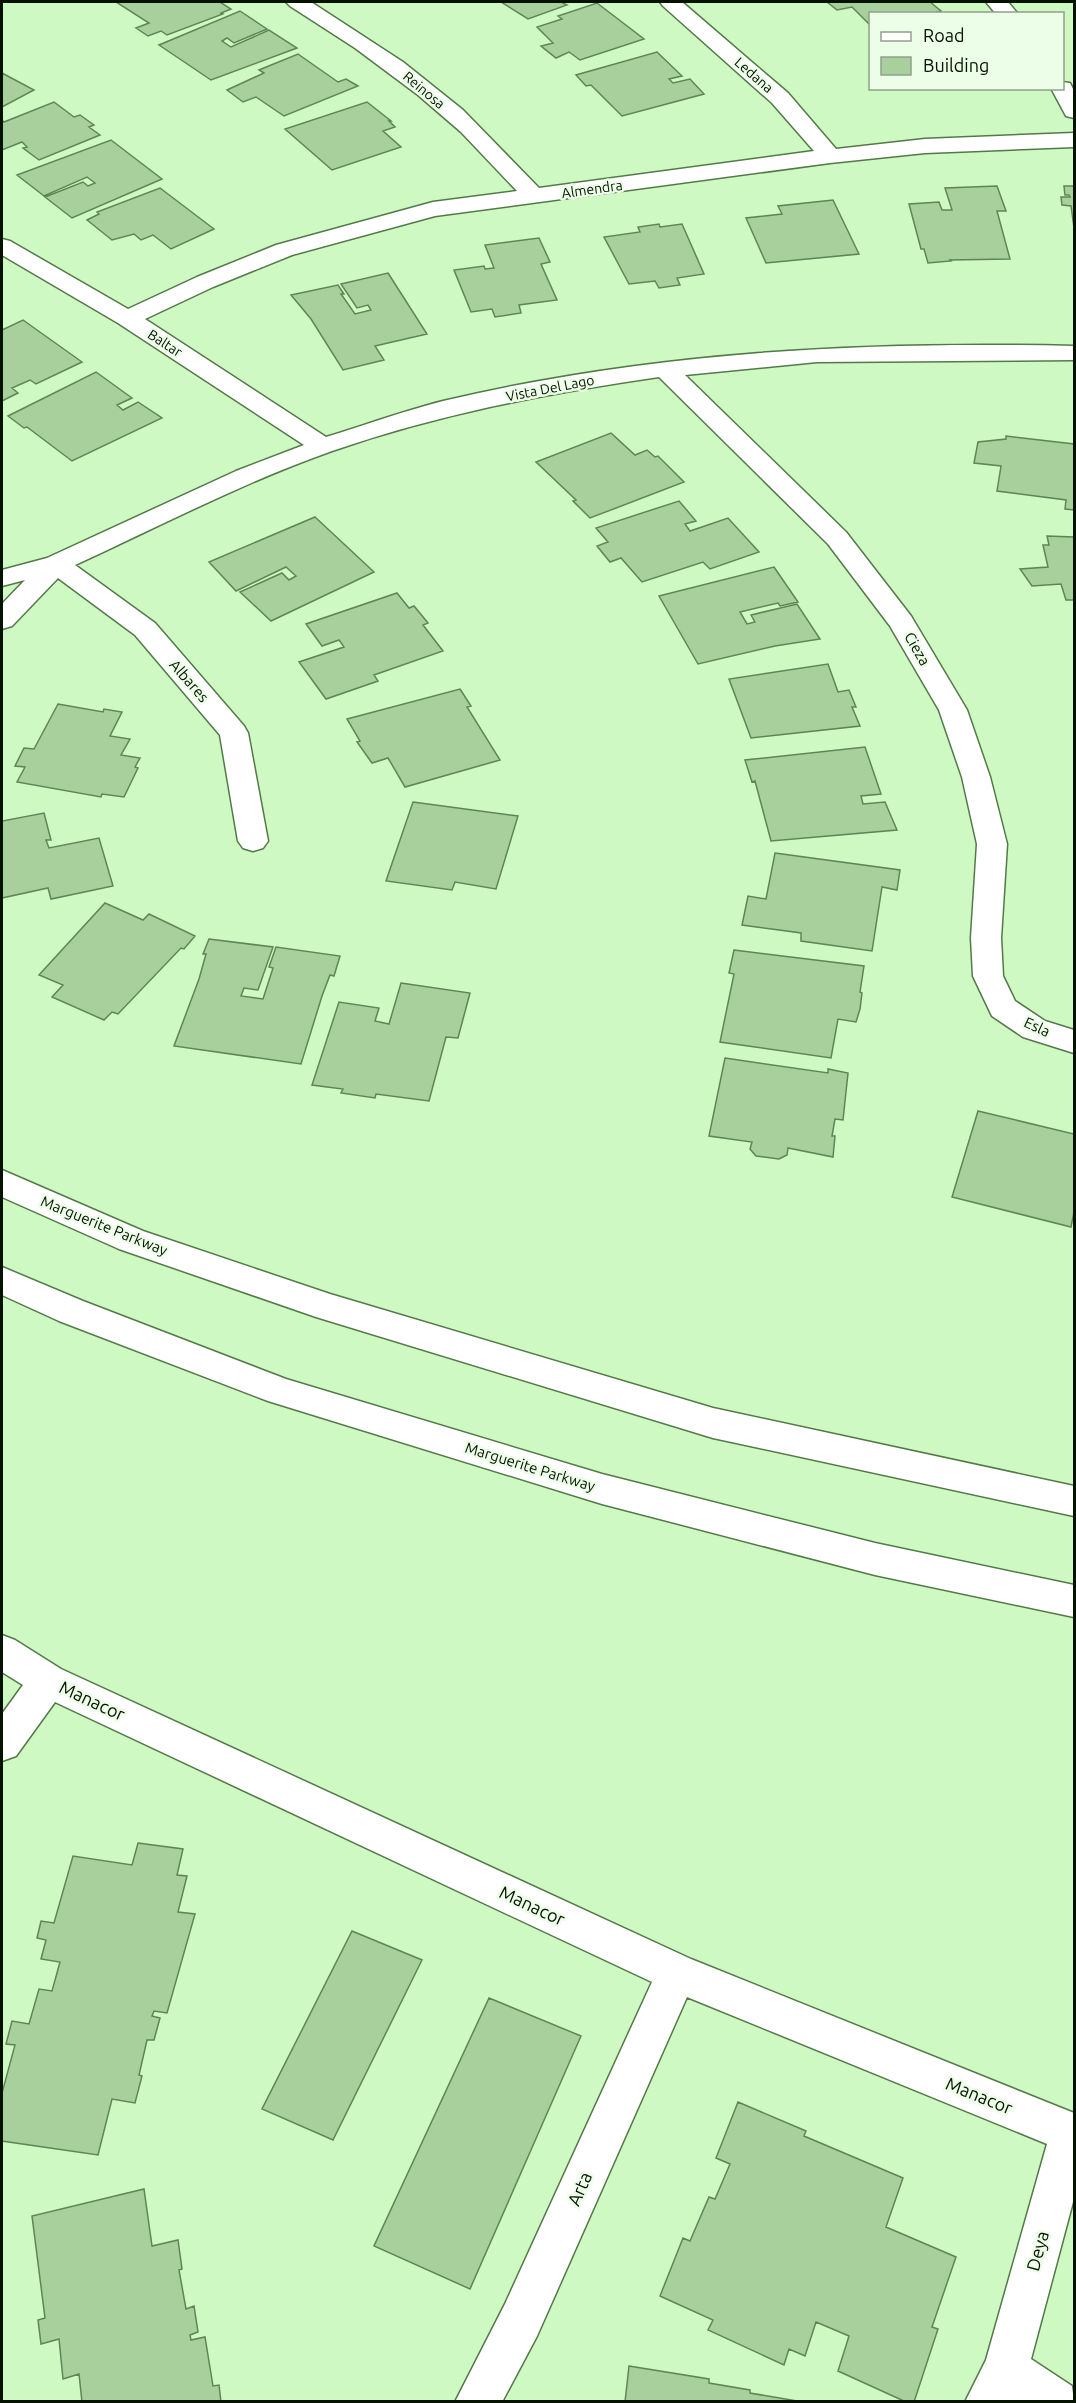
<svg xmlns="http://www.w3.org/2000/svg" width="1076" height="2403" font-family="Ubuntu,sans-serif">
<rect width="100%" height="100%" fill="#cff9c3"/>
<path fill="#a8d09c" stroke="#608554" stroke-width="1.5" d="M116 2H220L231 9 221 13 223 14 167 35 161 31 148 36 136 28 149 23Z
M501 2H561L567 5 528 19Z
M827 2H930L941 11 931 14H870V25L852 7 837 10Z
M597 3 644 39 580 60 569 52 556 58 541 46 553 43 537 27 562 19 558 16Z
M240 11 267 29 234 43 227 38 222 41 231 47 269 30 297 48 211 80 159 45Z
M657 52 682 76 669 79 673 83 690 79 704 94 622 116 591 85 586 86 576 75Z
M298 54 338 82 346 79 358 86 284 116 256 97 243 102 227 90 264 73 259 70Z
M2 73 34 90 2 107Z
M54 102 74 117 80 115 94 125 89 127 100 135 39 160 23 148 27 147 22 142 2 150V120L4 122Z
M367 102 391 121H389L395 127 383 131 401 147 332 170 285 129Z
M111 140 162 179 72 218 45 197 83 182 88 186 95 183 87 177 44 196 17 175Z
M997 186 1006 211H997L1010 259 950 260 951 261 928 263 924 249H921L909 204 939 202 942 210H952L945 188Z
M1064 186H1074V228L1071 206 1062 205 1061 197H1070L1069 195H1065Z
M160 188 214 229 171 249 153 235 141 240 134 234 112 240 87 220 99 214 97 212Z
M833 200 859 254 766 263 746 218 782 214 778 206Z
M659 224 660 227 682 224 704 274 677 278 680 285 659 288 655 281 629 284 604 237 640 232 638 227Z
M539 238 550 262 541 264 557 300 519 305 521 313 495 317 492 309 471 312 454 270 484 266 485 269 494 268 485 245Z
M388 273 427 334 375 346 384 360 343 370 311 319 291 295 338 285 344 294H341L355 314 371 310 368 305 357 308 341 284Z
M23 320 82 362 36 384 30 380 12 388 18 393 2 401V330Z
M96 372 132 398 117 405 123 410 138 402 162 418 72 461 27 427 24 428 8 416Z
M611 433 635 455 647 450 655 457 658 456 684 482 590 518 573 501 576 500 536 462Z
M1006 436 1074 444V510L1065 509 1066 500 997 491 1001 466 974 463 978 442 1006 439Z
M679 501 696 521 685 524 690 531 728 518 759 552 710 569 703 562 642 582 621 558 610 562 597 546 608 542 596 528Z
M315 517 374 572 271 621 240 592 282 573 289 580 296 576 286 567 236 591 209 562Z
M1047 536 1074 537V600H1066L1061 584 1032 586 1020 569 1048 567 1043 545H1049Z
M774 567 798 602 780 606 778 603 740 612 747 624 755 622 751 615 797 604 820 639 775 646 698 664 659 596Z
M397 593 409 608 414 606 428 623 423 625 443 651 374 675 378 681 326 699 299 662 344 647 339 640 322 646 306 624Z
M828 664 838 692 849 690 856 707H852L860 726 751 738 729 679Z
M460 689 471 706 467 707 500 760 405 787 388 758 372 763 357 742 360 741 347 719Z
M58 704 103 712 104 709 122 712 110 736 130 739 121 755 140 758 135 767 138 768 124 797 102 794 101 797 17 782 25 767 15 766 24 748 34 749Z
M865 747 881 794 861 796 863 804 885 802 897 830 771 841 755 781 752 782 745 760Z
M413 802 518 816 496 889 455 882 452 890 386 881Z
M44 813 51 840H46L49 848 99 838 113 886 51 899 48 888 2 898V821Z
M775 853 900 870 897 890 882 887 872 951 801 941V933L742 925 748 896 766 899Z
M105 903 143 920 149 914 195 936 184 949 181 948 118 1014 112 1012 104 1020 52 997 63 985 39 975Z
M209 939 273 947 258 990 244 988 241 996 263 999 273 968 269 967 276 947 340 956 334 976 330 975 322 996 301 1064 174 1046 199 979 206 954H203Z
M734 950 864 966 860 992 862 993 860 1009 856 1022 838 1019 831 1058 720 1042 734 974 729 973Z
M401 983 470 993 458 1038 446 1037 429 1101 376 1094 375 1098 341 1093 343 1089 312 1085 339 1002 379 1008 375 1021 389 1024Z
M725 1058 828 1073V1069L848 1073 843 1120 835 1119 832 1136H835L833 1157 788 1148 787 1155 779 1159 756 1156 750 1149 752 1142 709 1136Z
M978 1111 1074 1134V1212L1071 1227 952 1197Z
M138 1843 183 1849 177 1875 187 1876 178 1912 195 1914 167 2013 154 2011 152 2016 160 2018 154 2040H147L139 2075 142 2076 135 2103 112 2099 98 2155 2 2141V2093L15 2045 6 2044 12 2021 29 2024 39 1989 52 1991 60 1962 41 1959 46 1940 37 1938 41 1921 54 1923 73 1856 132 1865Z
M352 1931 422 1960 333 2140 262 2109Z
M489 1998 581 2036 470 2289 374 2246Z
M738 2102 806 2131 804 2136 903 2178 886 2227 956 2257 932 2327 938 2329 914 2402H906L838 2371 849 2336 816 2322 805 2356 789 2349 784 2365 708 2330 713 2320 660 2296 683 2238 690 2241 709 2197 715 2199 730 2164 716 2158Z
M144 2189 152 2246 178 2240 182 2269 179 2270 186 2309 194 2306 198 2332 190 2335 191 2340 205 2337 213 2386 219 2385 221 2402H82L79 2374 63 2379 59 2339 41 2344 38 2320 45 2318 32 2216Z
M629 2366 709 2379V2383L750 2390V2393L803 2402H625Z"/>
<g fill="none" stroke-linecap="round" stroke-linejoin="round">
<g stroke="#547949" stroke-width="3">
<path id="minor" d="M286 2H311L403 62 463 110 539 188 814 151 772 103 663 6 660 2H682L788 93 836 149 925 139 1074 133V147L925 153 830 163 435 216 292 255 213 287 145 319 326 437C365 425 404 411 443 401 650 352 863 341 1074 346V360L817 362 685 375 846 532 911 616 967 710 990 777 1007 844 1001 938 1003 976 1015 1001 1045 1021 1074 1030V1053L1023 1037 992 1016 973 976 971 938 977 844 962 777 939 710 890 626 828 544 659 377C548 393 439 414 332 451 244 482 160 526 75 565L155 623 244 726 248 733 268 841 263 848 253 851 243 848 238 841 220 735 135 635 58 578 12 626 2 629V604L25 580 2 586V570L47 558 236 471 304 445 118 323 2 255V239L10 241 128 309 197 277 276 245 433 202 517 191 461 132 418 95 355 48 290 6Z
M986 2H1008L1018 14H996Z
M1062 82 1070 83 1074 91V118L1066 116 1051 88H1062Z
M2 1635 15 1640 61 1669 691 1959 1074 2113V2198L1031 2359 1072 2386 1074 2402H965L986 2360 1047 2144 687 1997 537 2336 502 2402H455L505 2304 652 1982 55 1702 16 1756 2 1761V1714L23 1685 2 1672Z"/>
</g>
<g stroke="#547949" stroke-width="3">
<path id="major" d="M2 1170 143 1231 330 1294 713 1408 1074 1486V1516L713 1438 316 1317 119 1249 2 1197Z
M2 1267 83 1301 286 1379 602 1474 875 1543 1074 1585V1617L875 1575 602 1504 268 1401 59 1321 2 1295Z"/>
</g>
<use href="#minor" fill="#fff" fill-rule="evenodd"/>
<use href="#major" fill="#fff" fill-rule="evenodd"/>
</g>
<g text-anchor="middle" stroke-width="5" stroke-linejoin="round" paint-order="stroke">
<g font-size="14" fill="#051202" stroke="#edfee8">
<text transform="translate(754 75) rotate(41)" y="5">Ledana</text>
<text transform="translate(424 90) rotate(40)" y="5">Reinosa</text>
<text transform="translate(592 189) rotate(-8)" y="5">Almendra</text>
<text transform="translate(165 343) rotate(33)" y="5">Baltar</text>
<text transform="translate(550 388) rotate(-11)" y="5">Vista Del Lago</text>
</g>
<g font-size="15" fill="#051202" stroke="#edfee8">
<text transform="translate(917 649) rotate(60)" y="5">Cieza</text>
<text transform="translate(189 681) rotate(49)" y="5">Albares</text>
<text transform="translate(1037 1027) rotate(25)" y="5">Esla</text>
<text transform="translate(104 1226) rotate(22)" y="5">Marguerite Parkway</text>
<text transform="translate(530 1467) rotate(17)" y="5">Marguerite Parkway</text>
</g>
<g font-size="18" fill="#051202" stroke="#edfee8">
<text transform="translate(92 1701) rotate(25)" y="6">Manacor</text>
<text transform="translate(532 1906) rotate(25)" y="6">Manacor</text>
<text transform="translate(979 2096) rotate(22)" y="6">Manacor</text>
<text transform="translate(580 2189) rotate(-66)" y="6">Arta</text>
<text transform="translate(1038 2251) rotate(-75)" y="6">Deya</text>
</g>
</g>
<rect width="1076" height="2403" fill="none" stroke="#051202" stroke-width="6"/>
<rect x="869" y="12" width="195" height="78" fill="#edfee8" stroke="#90a08c" stroke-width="1.5"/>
<rect x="881" y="32" width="30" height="9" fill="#ffffff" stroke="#90a08c" stroke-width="1.5"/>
<text x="923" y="42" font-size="18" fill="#051202">Road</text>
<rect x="881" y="57" width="30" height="18" fill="#a8d09c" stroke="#90a08c" stroke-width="1.5"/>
<text x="923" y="72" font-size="18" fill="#051202">Building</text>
</svg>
